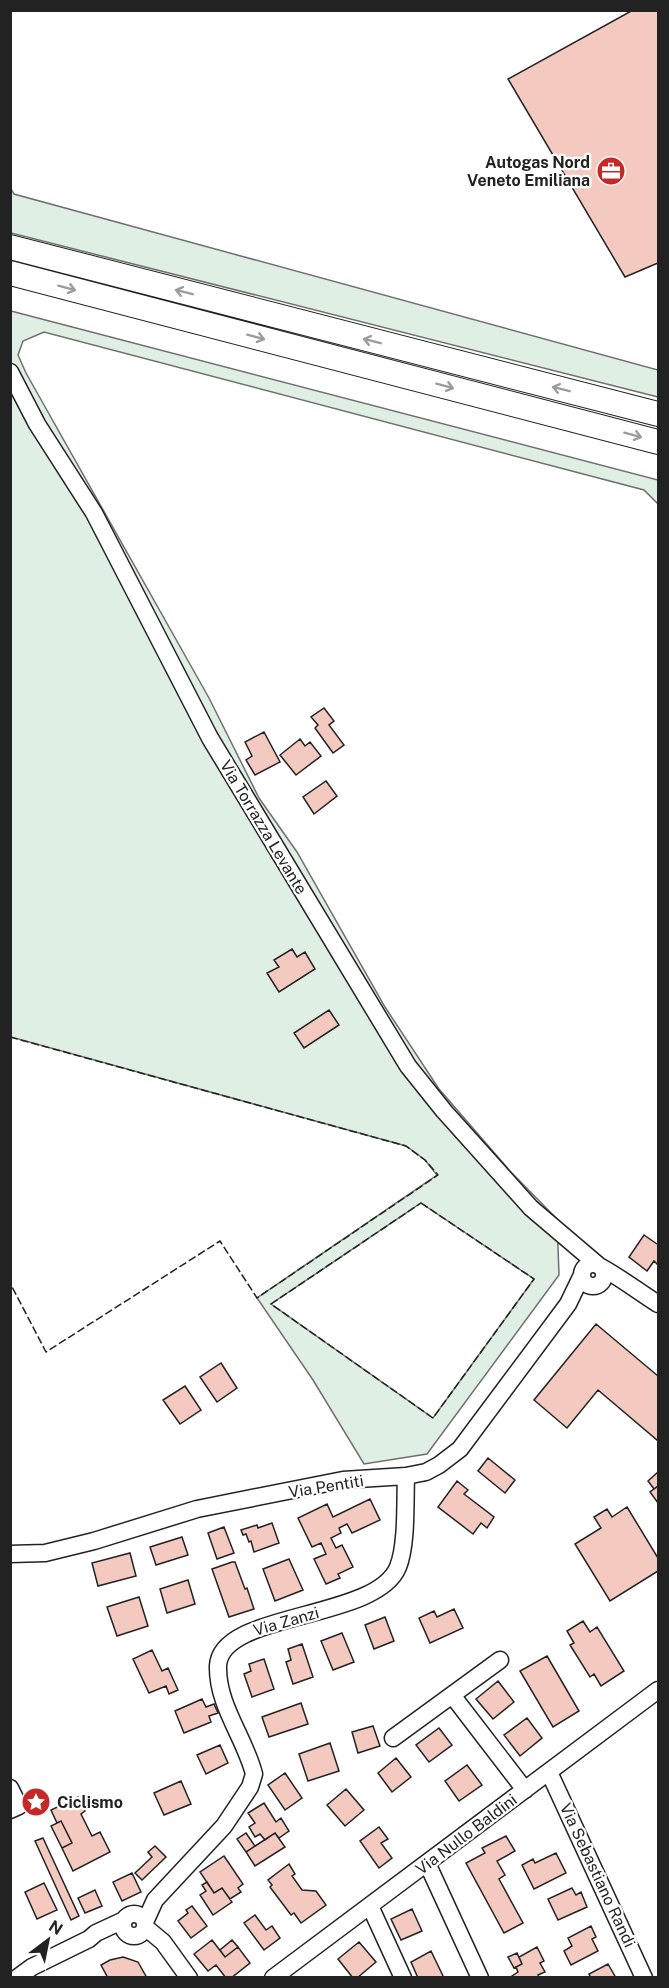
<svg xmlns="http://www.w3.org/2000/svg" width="669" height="1988" font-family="'Public Sans',sans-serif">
<rect width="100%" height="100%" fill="#fff"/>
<path fill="#e0efe3" stroke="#6f6f6f" stroke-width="1.5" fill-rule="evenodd" d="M10 187 14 194 658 370V397L11 233Z
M11 311 658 480V504L644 490 44 332 23 341 18 355 26 373 209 698 259 798 297 852 385 1007 439 1089 511 1172 557 1219 559 1275 427 1454 364 1464 313 1380 257 1298 437 1175 425 1160 406 1146 11 1037ZM421 1203 534 1279 433 1418 271 1304Z"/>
<path fill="#f3c9c0" stroke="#222" stroke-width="1.5" d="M633 10H658V263L625 277 508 79Z
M324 708 334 721 329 725 344 745 333 753 315 728 318 725 311 717Z
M264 732 280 762 255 775 246 760 252 756 245 742Z
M300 739 305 746 310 742 321 756 296 775 280 755Z
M326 781 337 796 314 814 303 797Z
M292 949 297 957 305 952 315 969 279 992 267 973 279 967 274 960Z
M329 1010 339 1025 304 1048 294 1033Z
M644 1235 657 1244 658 1242V1265L654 1261 647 1271 629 1257Z
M596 1324 658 1376V1438L657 1440 598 1390 567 1428 534 1400Z
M221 1363 237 1388 217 1402 200 1377Z
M185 1386 201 1410 180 1424 163 1400Z
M488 1458 515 1480 505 1493 478 1471Z
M658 1472V1486L654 1489 648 1481Z
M457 1481 468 1490 464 1494 494 1517 487 1528 481 1523 473 1534 438 1507Z
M658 1486V1503L650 1492Z
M370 1499 380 1520 352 1533 347 1524 339 1528 341 1533 331 1538 336 1548 342 1545 353 1567 338 1574 340 1578 326 1584 314 1559 326 1554 321 1543 312 1547 298 1518 327 1504 333 1517Z
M627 1507 658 1558V1571L610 1601 575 1544 601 1528 594 1517 607 1509 612 1517Z
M272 1523 279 1543 254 1552 251 1541 249 1542 246 1534 243 1535 241 1530 257 1525 258 1528Z
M224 1527 234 1553 217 1559 208 1533Z
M182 1537 188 1555 156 1565 150 1547Z
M130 1553 136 1576 98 1586 92 1563Z
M289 1559 303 1590 275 1601 263 1569Z
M232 1562H235L245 1589 247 1588 254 1609 229 1617 212 1569Z
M188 1580 195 1604 167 1613 160 1589Z
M139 1597 148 1626 117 1636 107 1607Z
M454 1609 463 1628 430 1643 419 1618 434 1611 437 1617Z
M385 1617 394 1641 374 1649 365 1625Z
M583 1621 590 1632 597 1627 624 1671 601 1686 594 1674 590 1677 570 1645 574 1643 567 1631Z
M342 1633 354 1662 333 1670 321 1641Z
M302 1644 313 1677 293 1684 286 1662 291 1660 288 1649Z
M152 1650 162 1671 168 1668 178 1690 169 1694 166 1686 149 1693 133 1659Z
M547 1656 579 1711 553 1727 520 1671Z
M264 1659 274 1689 252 1697 244 1674 251 1671 249 1664Z
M498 1681 514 1702 493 1719 476 1699Z
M202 1699 206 1707 214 1704 218 1713 209 1716 211 1722 184 1733 175 1711Z
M301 1703 308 1724 269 1737 262 1717Z
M527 1718 542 1738 520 1756 504 1735Z
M373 1726 380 1746 358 1753 352 1732Z
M439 1728 452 1745 429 1762 416 1745Z
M330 1743 339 1771 308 1781 299 1754Z
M220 1745 228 1763 206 1774 197 1755Z
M396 1758 411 1777 392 1792 378 1773Z
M467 1765 482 1785 459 1801 445 1781Z
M285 1773 302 1798 285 1810 268 1785Z
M181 1781 191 1804 164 1815 154 1793Z
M346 1789 364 1810 345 1826 327 1805Z
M78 1797 85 1811 81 1814 92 1836 100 1832 110 1852 73 1871 62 1848 72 1843 61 1821 57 1823 51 1810Z
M264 1803 276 1822 281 1818 289 1831 279 1838 275 1833 265 1840 260 1834 255 1837 249 1827 255 1823 248 1813Z
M61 1821 72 1843 62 1848 51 1826Z
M379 1827 388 1839 381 1843 392 1858 379 1868 360 1841Z
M246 1833 255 1846 246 1852 237 1839Z
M275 1833 285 1847 255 1866 246 1852Z
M506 1836 515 1851 497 1861 505 1875 499 1879 523 1923 504 1933 466 1863 485 1853 482 1848Z
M43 1838 79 1916 71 1920 35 1841Z
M155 1846 166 1857 142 1880 135 1873 152 1857 148 1852Z
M556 1853 566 1873 534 1889 522 1865 533 1859 535 1863Z
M224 1856 243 1884 238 1888 241 1892 230 1899 222 1888 214 1893 200 1872Z
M289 1864 295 1874 292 1876 302 1890 316 1891 326 1905 301 1923 294 1913 291 1915 270 1887 272 1885 268 1880Z
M132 1873 141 1892 122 1901 113 1882Z
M207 1882 214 1893 222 1888 232 1902 213 1915 200 1895 206 1891 202 1885Z
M44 1883 57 1910 37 1919 25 1892Z
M572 1888 576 1895 581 1892 587 1907 558 1920 548 1899Z
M95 1890 102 1906 85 1913 78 1898Z
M192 1906 207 1926 191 1938 178 1921 188 1913 186 1910Z
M412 1909 422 1931 401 1940 391 1919Z
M255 1915 266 1930 272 1926 280 1938 264 1950 244 1923Z
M591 1926 596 1937 592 1939 598 1951 571 1965 564 1951 572 1946 568 1938Z
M212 1940 225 1957 238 1947 250 1963 231 1978H226L216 1965 208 1971 194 1954Z
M232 1940 238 1947 225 1957 220 1950Z
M359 1942 376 1962 357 1978H353L338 1959Z
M537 1947 544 1961 540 1963 545 1972 538 1975 539 1978H509L518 1972 516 1967 522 1964 519 1957Z
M431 1951 444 1978H418L411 1962Z
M517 1953 522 1964 514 1968 508 1957Z
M123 1957 138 1962 147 1978H108L101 1965 110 1960Z
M608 1964 616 1978H591L589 1974Z"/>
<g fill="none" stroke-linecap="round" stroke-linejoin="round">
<g stroke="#222" stroke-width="19">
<path id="minor" d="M10 372 37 424 94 513 210 738 408 1066 444 1111 531 1208 598 1265
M582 1275a11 11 0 1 1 22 0a11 11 0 1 1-22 0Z
M601 1267C621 1278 639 1292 658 1304
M10 1554 45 1553 94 1541 197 1509 343 1480 406 1476 426 1472 439 1465 460 1449 568 1304 582 1275
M452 1695 525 1790
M393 1738 500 1660
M549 1772 644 1978
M10 1788 19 1806 10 1810
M427 1863 480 1978
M370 1906 403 1978
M123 1925a11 11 0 1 1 22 0a11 11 0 1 1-22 0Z
M145 1922 155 1900 224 1826 250 1787 254 1774C245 1738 217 1705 218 1666 220 1611 376 1621 398 1567 407 1545 405 1502 406 1476
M145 1927 163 1942 189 1978
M17 1978 32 1967 89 1939 96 1933 124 1920
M273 1978 658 1690"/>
</g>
<g stroke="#222" stroke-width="26">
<path id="highway" d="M10 247 658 414
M10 273 658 442"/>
</g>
<use href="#minor" stroke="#fff" stroke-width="16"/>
<use href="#highway" stroke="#fff" stroke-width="24"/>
<path stroke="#222" stroke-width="1.5" stroke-dasharray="8 3" stroke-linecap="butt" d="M10 1037 406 1146 425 1160 438 1175 257 1298 220 1241 46 1352 10 1283
M421 1203 534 1279 433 1418 271 1304Z"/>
</g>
<defs><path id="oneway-shaft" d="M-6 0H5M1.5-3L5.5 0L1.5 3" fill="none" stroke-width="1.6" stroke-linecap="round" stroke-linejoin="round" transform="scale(1.5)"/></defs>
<g stroke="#9c9c9c">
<use href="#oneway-shaft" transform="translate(67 288) rotate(15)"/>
<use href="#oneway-shaft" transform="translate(184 292) rotate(-166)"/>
<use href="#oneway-shaft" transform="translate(256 337) rotate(15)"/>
<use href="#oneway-shaft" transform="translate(372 341) rotate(-166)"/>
<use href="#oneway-shaft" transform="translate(445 386) rotate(15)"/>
<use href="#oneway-shaft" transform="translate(561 389) rotate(-166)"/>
<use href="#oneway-shaft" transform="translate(633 435) rotate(15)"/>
</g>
<defs>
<g id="office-disc" transform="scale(1.5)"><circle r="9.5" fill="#c62828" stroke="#fff"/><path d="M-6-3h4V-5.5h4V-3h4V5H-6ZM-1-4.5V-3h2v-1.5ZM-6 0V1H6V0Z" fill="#fff"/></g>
<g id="sight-disc" transform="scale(1.5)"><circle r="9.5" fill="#c62828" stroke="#fff"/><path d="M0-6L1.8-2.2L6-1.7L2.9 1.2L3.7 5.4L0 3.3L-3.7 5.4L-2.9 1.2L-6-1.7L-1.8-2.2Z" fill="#fff"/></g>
</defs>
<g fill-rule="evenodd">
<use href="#office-disc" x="611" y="171"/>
<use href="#sight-disc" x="36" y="1802"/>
</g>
<g text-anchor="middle" stroke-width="4.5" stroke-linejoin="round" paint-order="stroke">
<g font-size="16" font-weight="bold" fill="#222" stroke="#fff" text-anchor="end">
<text x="590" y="168">Autogas Nord<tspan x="590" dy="18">Veneto Emiliana</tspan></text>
<text x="57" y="1808" text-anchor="start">Ciclismo</text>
</g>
<g font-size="16" fill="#222" stroke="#fff">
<text transform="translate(264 827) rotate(59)" y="6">Via Torrazza Levante</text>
<text transform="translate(326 1486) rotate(-9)" y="6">Via Pentiti</text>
<text transform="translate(286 1621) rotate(-16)" y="6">Via Zanzi</text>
<text transform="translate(466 1834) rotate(-37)" y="6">Via Nullo Baldini</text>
<text transform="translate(598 1875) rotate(65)" y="6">Via Sebastiano Randi</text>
</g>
</g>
<rect width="669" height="1988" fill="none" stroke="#222222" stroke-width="24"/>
<g transform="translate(48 1940) rotate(32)" stroke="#ffffff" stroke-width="4.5" paint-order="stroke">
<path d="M0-4.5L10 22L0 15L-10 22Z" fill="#222222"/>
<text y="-9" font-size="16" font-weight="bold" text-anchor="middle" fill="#222222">N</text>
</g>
</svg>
